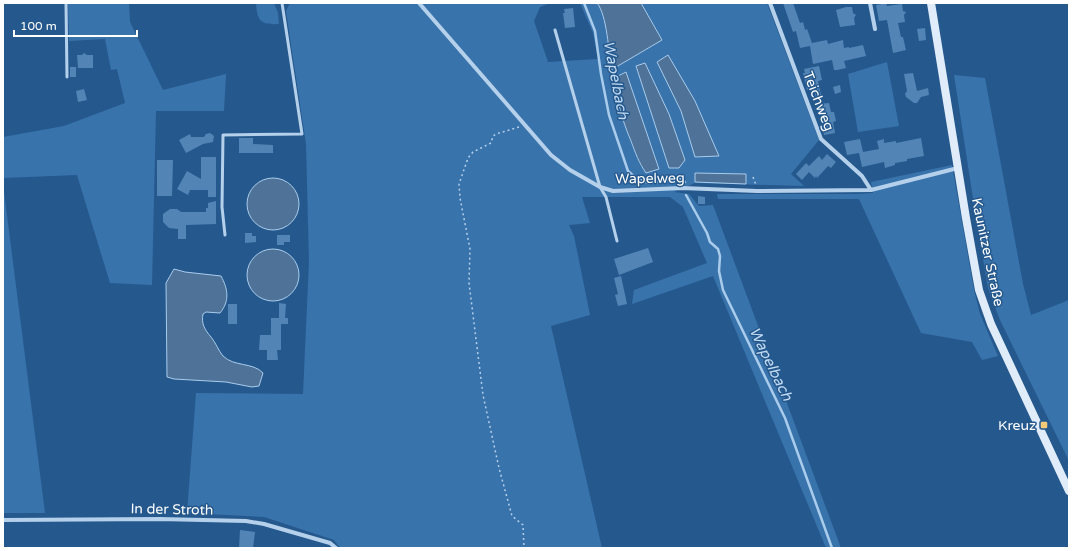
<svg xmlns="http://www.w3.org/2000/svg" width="1072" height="551" font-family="'Varela Round',sans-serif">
<rect width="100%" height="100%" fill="#25598e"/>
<path fill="#3973ab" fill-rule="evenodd" d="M68 3H129L130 22 163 90 226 74 224 111H156L152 285 110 283 77 175 3 178V137L64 126 125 103 117 69 111 70 105 39 69 41Z
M256 3H274L278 13 279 24C261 25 257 21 256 3Z
M290 3H550L540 7 534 21 548 62 598 59 593 33 580 3H597C608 16 608 52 611 70L662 40 641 3H767L819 140 791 174 804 186 695 183 674 192 689 194 699 206 713 205 841 548H826L713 276 632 304 634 290 707 263 683 207 670 197H582L590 223 569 225 574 236 590 315 551 326 602 548H340L334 540 264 517 187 513 196 393 303 394 309 261 306 144 286 11ZM645 63 669 114 685 160ZM625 72 659 168 646 173C639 164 636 154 632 145 623 122 617 102 614 78Z
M887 62 899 126 858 132 848 74Z
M954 75 985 78 1023 284 1031 315 1069 300V461L1000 320 988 288 976 218Z
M952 165 974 290 980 314 998 356 982 360 972 342 921 333 859 199H718L717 194H857L873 193 871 182Z
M3 184 45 513H3Z"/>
<path fill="#4f7398" stroke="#a9ccec" d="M597 3H641L662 40 611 70C609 53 607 15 597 3Z
M668 55 695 101 719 156 695 157 681 111 657 62Z
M645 63 669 114 685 160 679 168H669L668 165 636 66Z
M626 72 659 169 646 173C639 163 635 152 631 141 622 120 617 101 614 78Z
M695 173 746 174V184L695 182Z
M247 204a26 26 0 1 1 52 0a26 26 0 1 1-52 0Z
M247 275a26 26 0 1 1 52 0a26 26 0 1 1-52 0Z
M174 269 185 272 221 276C228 289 230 301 220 313L206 312 203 314C201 324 205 330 211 337 216 343 218 350 223 356 234 367 253 362 263 373L259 386 252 387 226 382 174 379 167 377 166 283Z"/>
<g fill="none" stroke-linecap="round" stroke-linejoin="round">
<path stroke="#a9ccec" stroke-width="2.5" d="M584 3 595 31 601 74 609 115 628 171 637 179 649 183 681 179 685 182
M686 195 707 233 710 242 718 249 720 256 719 271 723 290 785 418 832 548"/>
</g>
<path fill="#5284b6" d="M783 3H793L800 23 803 22 805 30 807 29 812 43 827 40 828 44 843 40 844 48 849 47V48L863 45 866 56 844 61 846 68 837 70H834L832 60 813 64 810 46 800 48 796 31 793 32Z
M886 3 887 6 902 4 903 11 906 12 904 15 905 22 898 23 901 37H903L906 50 893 53 887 20 879 21 876 5Z
M846 7H852L853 13 856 15 854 18 855 25 840 27 836 10Z
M573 8 575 27 565 28 563 13H565L564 9Z
M925 28 926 40 919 41 917 29Z
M84 53 87 55H93V68H78L77 55H82Z
M819 66 822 80 818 81 822 99 816 100 814 88 807 90 803 73H805L804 69Z
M70 67H76V77H70Z
M913 73 917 91 928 88 929 95 921 97 917 103H914L906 97 905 94 907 91 904 74Z
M840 85 841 92 835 94 833 87Z
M84 89 87 100 78 102 76 91Z
M829 103 831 112H834L836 121 833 122 835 133 824 135 819 104Z
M210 133 214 136 213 142 203 144 186 153 179 140 190 134 191 137H204L206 134Z
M239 138H253V144L273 145V153H239Z
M921 138 924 156 907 159V161L895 163V165L885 168 884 162 862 167 859 153 847 155 844 142 860 139 863 152 879 149 877 141 884 139V143L896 141V143Z
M827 154 836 162 831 168 828 166 817 178 816 176 815 178 809 172 802 180 796 174 806 163 809 166 819 156 822 160Z
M201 157H216V197H208V190H190L188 195 177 189 187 171 201 179Z
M157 160H173L172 196H157Z
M698 196 705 197V204H698Z
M216 201V224L186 225V239H178V229L169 228 163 222V214L170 209H177L181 212H206V208H208V203Z
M245 233H252V236H256V242L245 243Z
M277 235H290V242H284V245H277Z
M648 248 653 262 619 275 614 259Z
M621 276 627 304 618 306 615 295 618 294 614 278Z
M279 303 286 304 285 318H288V324H281V350H277L278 360H267V350H259L260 335H271V318H279Z
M228 304H237V324H228Z
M240 530 255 532 253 548H239Z"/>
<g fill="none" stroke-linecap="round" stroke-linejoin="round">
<path stroke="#b5d0eb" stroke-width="1.5" stroke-dasharray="2 3" stroke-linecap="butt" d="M519 127 496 134 493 136 491 143 473 152 468 158 459 184 460 198 470 249 469 283 483 395 499 468 512 516 523 525 524 548
M753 177 756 185"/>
<path stroke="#b5d0eb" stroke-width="3" d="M66 3 67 77
M555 30 600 187 606 197 617 241
M225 235 222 207 223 135 302 134 282 3"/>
<path stroke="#b5d0eb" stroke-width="4" d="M419 3 551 155 570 170 600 187 613 191 682 188 757 191 871 190 958 168
M770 3 821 139 862 176 871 190
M870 3 875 29
M3 520 160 519 246 521 264 524 330 543 336 548"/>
<path stroke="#e0ecf9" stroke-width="8" d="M931 3 966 218 979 290 991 324 1069 491"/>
</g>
<rect fill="#f5ca79" stroke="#25598e" stroke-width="1.5" x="1040" y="421" width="8" height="8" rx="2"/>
<g text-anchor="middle" stroke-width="3" stroke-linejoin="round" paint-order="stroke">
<g font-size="14" fill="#fff" stroke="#25598e">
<text transform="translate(819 101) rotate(69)" y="5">Teichweg</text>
<text transform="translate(650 178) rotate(-1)" y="5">Wapelweg</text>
<text transform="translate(988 252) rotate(78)" y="5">Kaunitzer Straße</text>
<text transform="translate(172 509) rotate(1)" y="5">In der Stroth</text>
</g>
<g font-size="14" fill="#fff" stroke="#25598e" text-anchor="end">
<text x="1036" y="430">Kreuz</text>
</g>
<g font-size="15" font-style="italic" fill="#c1daf2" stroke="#25598e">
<text transform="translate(616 80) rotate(79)" y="5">Wapelbach</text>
<text transform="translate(771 364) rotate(64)" y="5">Wapelbach</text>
</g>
</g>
<rect width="1072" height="551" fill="none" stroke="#ffffff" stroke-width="8"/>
<path d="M14 30v6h123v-6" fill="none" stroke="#ffffff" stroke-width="2"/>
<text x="20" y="30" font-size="12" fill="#ffffff" stroke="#25598e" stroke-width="3" paint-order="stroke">100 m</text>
</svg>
